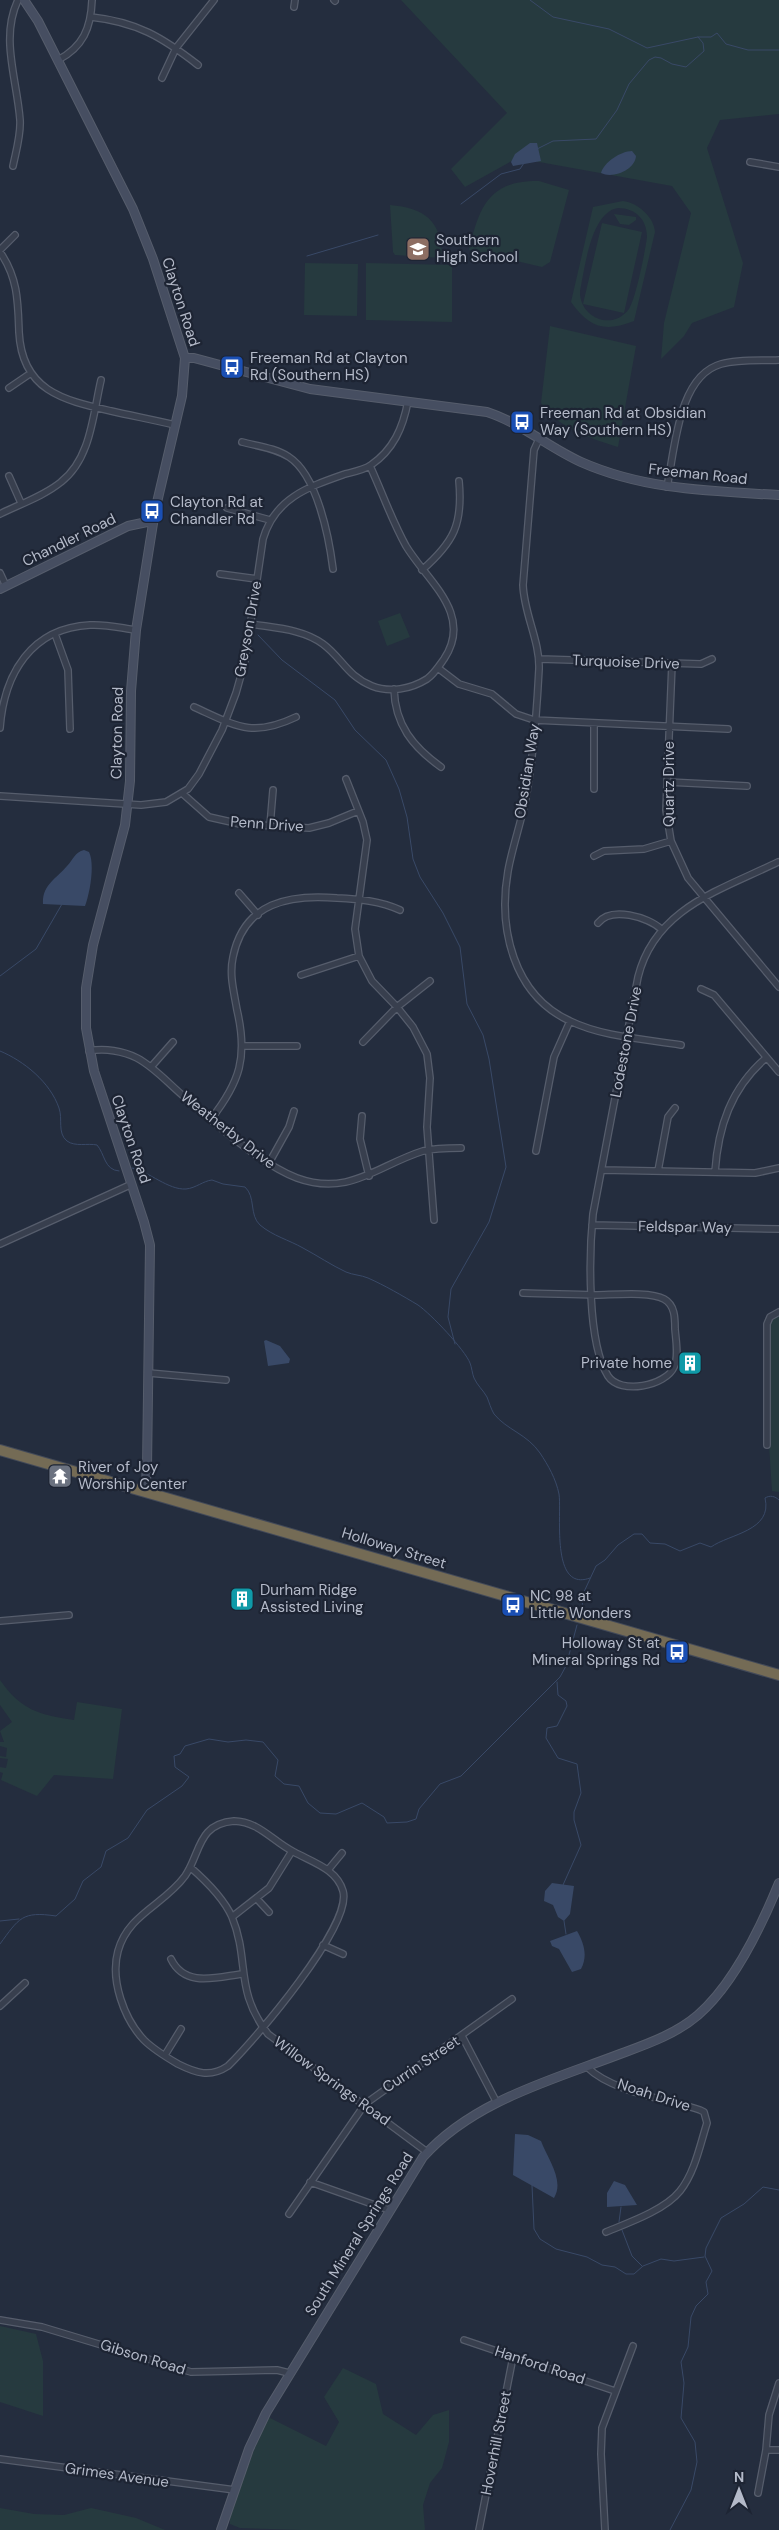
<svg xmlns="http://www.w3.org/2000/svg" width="779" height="2530" font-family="'DM Sans',sans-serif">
<rect width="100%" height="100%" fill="#242d3e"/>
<path fill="#263a3f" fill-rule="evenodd" d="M401 0H779V114L720 120 707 148 743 263 734 307 692 323 684 336 661 359 664 323 691 213 672 186 517 158 465 187 451 169 507 113Z
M539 181 569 190 550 262 542 267 469 250C479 207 489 180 539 181Z
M623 201C638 203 654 217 655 232L634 321C604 333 589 327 571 302L593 207ZM618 208C636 208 647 220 647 237 645 252 636 298 629 309 612 332 579 317 580 291 585 267 591 212 618 208Z
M390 205C425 208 442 221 442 258L395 255 393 252Z
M614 214 636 217V220L629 225 620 224Z
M602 223 642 232 624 313 583 304Z
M305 263 358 264 357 316 304 315Z
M366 263 452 265V322L366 320Z
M550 326 636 346 618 447C592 439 556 427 541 403Z
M400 613 410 637 387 646 378 621Z
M779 1313V1492L772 1491 769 1445 768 1324 773 1315Z
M0 1680C21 1710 39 1715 74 1720L77 1702 122 1709 113 1779 54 1775 37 1796 1 1780 3 1773 0 1772V1767L6 1768 8 1759 0 1758V1756L6 1757 7 1748 0 1746V1742H4L0 1731 12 1722 0 1705Z
M0 2326 36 2334 43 2361V2416L0 2402Z
M343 2368 376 2384 383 2414 416 2435 433 2415 449 2410V2442L442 2468 430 2483 423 2505 425 2530H301L240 2528 230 2524V2516L252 2455 268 2417 326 2446 339 2422 324 2397Z
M0 2508 34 2514 64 2515 91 2508 136 2518 165 2530H0Z"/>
<path fill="#394967" d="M530 143H537L541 161 513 166 511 162 515 154Z
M632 151 636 156C635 170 613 179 601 173 604 162 621 151 632 151Z
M84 850 89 852C95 864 90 893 85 906L43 904C42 885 56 879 67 866 73 860 75 852 84 850Z
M266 1340 280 1346 290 1359 289 1363 268 1366 264 1341Z
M552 1883 574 1886 570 1914 564 1921 558 1917 553 1905 544 1901 545 1891Z
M577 1931C584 1943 588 1956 581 1969L572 1972 559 1949 552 1946 550 1941Z
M515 2134 528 2135 541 2141C547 2158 565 2180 554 2198L513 2175Z
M614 2181 625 2185 637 2205 607 2207V2193Z"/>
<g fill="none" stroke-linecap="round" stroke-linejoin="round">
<path stroke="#394967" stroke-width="1" d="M530 0 553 17 609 29 647 48 698 37H711L717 33 726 44 748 50H779
M537 149 553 141 596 139 617 110 629 84 649 60 655 57 661 58 672 64 686 67 704 51 703 43 698 37
M461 204 501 174 520 169 524 163
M307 256 378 235
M258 635 282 660 335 700 355 730 386 760 399 789 407 817 413 859 420 877 443 913 460 947 467 1004 483 1035 489 1059 506 1167 489 1222 451 1289 448 1317 455 1344
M0 976 36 949 62 904
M0 1051C24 1061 50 1082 59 1108 63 1119 57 1133 67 1141 75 1147 88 1143 97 1145 105 1154 104 1170 119 1171
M132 1168C150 1172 168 1190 186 1189 196 1188 203 1181 212 1180L223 1184 245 1187C256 1197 249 1215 260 1225 273 1236 289 1240 303 1248 318 1256 331 1265 346 1272 353 1275 361 1275 368 1278 384 1285 403 1296 418 1305 431 1314 465 1350 470 1363 472 1368 472 1373 474 1378 477 1385 483 1390 487 1397 489 1402 491 1409 494 1414 507 1430 527 1434 540 1453 548 1465 556 1479 559 1494 562 1513 550 1593 590 1578
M582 1611 583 1594 596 1566 605 1560 618 1545 634 1534H642L650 1543 665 1544 680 1551 700 1543 711 1547C729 1534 773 1531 765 1498 770 1495 775 1496 779 1500
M557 1682 558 1695 566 1701 567 1706 557 1726 547 1728 546 1738 558 1758 577 1764 581 1793 574 1812V1820L581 1845 563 1885
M0 1921 19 1919
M564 1921 566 1934
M0 1944C19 1918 22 1911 56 1916L75 1899 83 1881 101 1867 106 1851 128 1838 147 1810 182 1786 189 1777 175 1767 174 1756 180 1754 185 1746 209 1739 228 1742 246 1740 263 1742 278 1760 275 1776 284 1784 299 1786 308 1803 320 1813 336 1814 362 1803 384 1817 387 1823 407 1822 416 1819 419 1809 440 1784 461 1776 560 1677 566 1666 577 1625
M532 2185 534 2229 540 2239 556 2249 587 2257 602 2265 615 2267 626 2274H634L643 2266 661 2259 674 2261 704 2257
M619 2222 621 2207
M622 2230 632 2256 642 2266
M670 2530 691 2490 697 2462 695 2442 681 2418 684 2383 681 2362 688 2347 691 2317 696 2306 708 2294 706 2282 712 2271 705 2256 706 2248 721 2218 744 2204 763 2187 779 2190"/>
<g stroke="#565d6c" stroke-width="8">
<path id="street" d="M334 0 335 1
M294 7 295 0
M91 17C137 22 162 37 198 65
M58 60C83 47 91 28 92 0
M162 78 176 48 214 0
M750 162 779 167
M13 166C16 151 21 135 20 120 17 79 0 38 18 0
M0 250 15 235
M0 252C18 278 18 302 19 332 22 391 63 400 111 411 133 416 154 420 175 425
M9 388 31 373
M539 439 534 450 523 585C524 614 540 641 539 669 537 708 534 748 528 786 524 815 513 843 508 871 498 928 513 995 570 1021 603 1037 645 1039 681 1045
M242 442C257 446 276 448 289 457 317 475 329 537 333 569
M9 476 21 503
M667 487C675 449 678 376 721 364 740 359 760 361 779 360
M227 508 270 520
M0 514C20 504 44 496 61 482 91 459 93 414 101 380
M422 570C454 542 463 524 459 481
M0 573 6 586
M220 574 257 579
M251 624C275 628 303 629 323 644 342 658 347 676 372 686 390 693 411 689 427 679 434 674 439 666 444 659 474 614 427 581 406 546 392 521 382 492 370 466
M55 634 68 670 70 729
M540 659 701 664 712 659
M672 664 666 810 671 841 688 878 779 987
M438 668 459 684 492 694 516 714 534 720 728 729
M394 689C395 725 413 747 441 767
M194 707C236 726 252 738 296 717
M594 724V789
M0 728C4 674 31 628 90 625 106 624 121 628 136 630
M346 779 363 822 367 840 355 929 359 956 372 981 397 1007 413 1027 427 1054 430 1078 427 1127 434 1220
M668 782 747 786
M183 794 209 817 240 824 309 828 329 823 358 811
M0 796 141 805 166 802 188 789 199 774 222 730 236 693 245 661 263 539C275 498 308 487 345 474 353 472 364 470 371 465 393 450 403 428 408 401
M270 826 273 790
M594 856 604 851 644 849 671 841
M239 893 258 915
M598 923C611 906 648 917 661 929
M301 975 359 956
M701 989 714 995 779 1072
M363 1042 397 1007 430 981
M243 1046H297
M89 1051C105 1048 123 1051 137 1058 154 1067 167 1082 181 1094 212 1121 260 1164 297 1178 349 1197 378 1165 423 1151 435 1148 448 1148 461 1148
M151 1067 173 1042
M362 1116 360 1139 369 1176
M211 1119C240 1082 248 1057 237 1010 234 992 229 975 233 957 244 902 290 894 337 898 359 899 380 901 400 910
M536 1151 554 1057 570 1021
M269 1163 289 1127 294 1111
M602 1170 755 1173 779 1168
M658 1171 668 1117 675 1108
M715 1172C718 1127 731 1088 766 1058
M592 1225 779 1229
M0 1244 132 1184
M523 1293C547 1294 571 1294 595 1295 612 1295 650 1291 664 1299 675 1305 675 1318 675 1329 676 1341 679 1357 674 1367 666 1386 620 1395 608 1376 587 1343 589 1254 593 1214L638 977C655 908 721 890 778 862
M149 1373 226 1380
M767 1445V1324L770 1317 779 1312
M0 1621 69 1615
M234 1821C260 1822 272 1841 294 1852 312 1862 337 1869 343 1891 353 1925 254 2041 228 2066 210 2078 196 2073 178 2064 166 2057 154 2050 144 2040 124 2019 110 1980 118 1951 128 1914 164 1905 185 1876 201 1853 197 1824 234 1821Z
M190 1867C205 1880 224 1899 232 1917 250 1961 234 1990 268 2034L427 2152
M328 1870 342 1853
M257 1899 269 1912
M232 1917 269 1888 292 1851
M323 1945 343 1954
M171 1959C185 1988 217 1977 242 1974
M0 2006 25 1983
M462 2036 497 2103
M165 2055 181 2029
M587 2067C612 2092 667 2099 700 2110L704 2112 707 2123C700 2145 695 2172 680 2191 665 2210 628 2223 606 2232
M310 2182 389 2210
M289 2214 365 2104 512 1999
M0 2320 42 2327 191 2372 277 2370 289 2373
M464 2340 615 2391
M766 2450H779
M0 2459 235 2490
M758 2493 766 2450 769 2415 779 2383
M479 2530 513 2357
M605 2530 601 2454 602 2428 633 2346"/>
</g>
<g stroke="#565d6c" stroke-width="10">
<path id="secondary" d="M24 0 38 21 133 209 153 259 185 358 182 396 155 511 136 630 131 691 130 781 125 825 93 945 86 988V1028L94 1071 144 1222 150 1245 147 1468 145 1492
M185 358H194L310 389 487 412C521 423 548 447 581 462 644 490 711 491 779 495
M0 589 128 526 147 522 153 524
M221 2530 249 2449 266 2413 423 2157C473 2101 552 2080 620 2054 647 2044 676 2034 698 2015 734 1984 761 1927 779 1883"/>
</g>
<g stroke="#434a59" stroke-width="12">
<path id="highway" d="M0 1450 779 1675"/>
</g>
<use href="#street" stroke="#383f4e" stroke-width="5.5"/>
<use href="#secondary" stroke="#464e61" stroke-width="8"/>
<use href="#highway" stroke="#746b55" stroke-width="10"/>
</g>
<defs>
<g id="school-square" transform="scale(1.25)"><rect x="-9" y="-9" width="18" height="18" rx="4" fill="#8d6e63" stroke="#1d2433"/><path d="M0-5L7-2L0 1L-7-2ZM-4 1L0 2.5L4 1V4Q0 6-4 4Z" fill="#fff"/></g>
<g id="bus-square" transform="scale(1.25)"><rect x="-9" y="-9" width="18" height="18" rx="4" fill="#1a4fb4" stroke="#1d2433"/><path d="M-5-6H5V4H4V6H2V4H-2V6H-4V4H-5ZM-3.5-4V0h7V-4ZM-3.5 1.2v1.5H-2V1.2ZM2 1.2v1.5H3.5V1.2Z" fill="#fff"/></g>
<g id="building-square" transform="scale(1.25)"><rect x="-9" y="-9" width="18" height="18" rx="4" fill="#0f9aa8" stroke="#1d2433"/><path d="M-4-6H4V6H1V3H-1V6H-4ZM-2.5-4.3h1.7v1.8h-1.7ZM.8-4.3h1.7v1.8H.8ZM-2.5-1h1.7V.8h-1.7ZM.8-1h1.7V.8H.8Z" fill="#fff"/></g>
<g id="temple-square" transform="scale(1.25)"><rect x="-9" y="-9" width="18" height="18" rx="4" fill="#6b7280" stroke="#1d2433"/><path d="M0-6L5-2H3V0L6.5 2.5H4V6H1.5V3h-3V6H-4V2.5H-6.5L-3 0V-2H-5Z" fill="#fff"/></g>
</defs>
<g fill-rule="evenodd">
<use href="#school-square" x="418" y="249"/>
<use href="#bus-square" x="232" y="367"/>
<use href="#bus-square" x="522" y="422"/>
<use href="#bus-square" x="152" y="511"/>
<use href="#building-square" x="690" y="1363"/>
<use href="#temple-square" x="60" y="1476"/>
<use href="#building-square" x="242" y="1599"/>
<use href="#bus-square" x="513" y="1605"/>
<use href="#bus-square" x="677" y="1652"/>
</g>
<g text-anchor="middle" stroke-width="4.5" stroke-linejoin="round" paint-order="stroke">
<g font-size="15" fill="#b4bac9" stroke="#1d2433" text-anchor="start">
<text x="436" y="245">Southern<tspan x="436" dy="17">High School</tspan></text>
<text x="250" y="363">Freeman Rd at Clayton<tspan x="250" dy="17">Rd (Southern HS)</tspan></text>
<text x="540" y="418">Freeman Rd at Obsidian<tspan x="540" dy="17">Way (Southern HS)</tspan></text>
<text x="170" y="507">Clayton Rd at<tspan x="170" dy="17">Chandler Rd</tspan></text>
<text x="672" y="1368" text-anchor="end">Private home</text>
<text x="78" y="1472">River of Joy<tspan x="78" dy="17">Worship Center</tspan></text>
<text x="260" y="1595">Durham Ridge<tspan x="260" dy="17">Assisted Living</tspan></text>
<text x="530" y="1601">NC 98 at<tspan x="530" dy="17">Little Wonders</tspan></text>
<text x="660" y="1648" text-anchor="end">Holloway St at<tspan x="660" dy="17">Mineral Springs Rd</tspan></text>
</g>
<g font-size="15" fill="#b4bac9" stroke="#1d2433">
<text transform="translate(181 302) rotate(72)" y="5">Clayton Road</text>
<text transform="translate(698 474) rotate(6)" y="5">Freeman Road</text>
<text transform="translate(69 540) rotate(-26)" y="5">Chandler Road</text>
<text transform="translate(248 629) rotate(-80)" y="5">Greyson Drive</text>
<text transform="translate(626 662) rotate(2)" y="5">Turquoise Drive</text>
<text transform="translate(117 733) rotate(-89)" y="5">Clayton Road</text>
<text transform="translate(527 771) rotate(-81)" y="5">Obsidian Way</text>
<text transform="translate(669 784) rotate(-90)" y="5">Quartz Drive</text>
<text transform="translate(267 824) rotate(4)" y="5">Penn Drive</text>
<text transform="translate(626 1042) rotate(-79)" y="5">Lodestone Drive</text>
<text transform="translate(228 1130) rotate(38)" y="5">Weatherby Drive</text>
<text transform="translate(131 1139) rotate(71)" y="5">Clayton Road</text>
<text transform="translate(685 1227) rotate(1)" y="5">Feldspar Way</text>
<text transform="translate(394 1548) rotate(17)" y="5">Holloway Street</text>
<text transform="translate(421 2064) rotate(-34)" y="5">Currin Street</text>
<text transform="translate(332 2081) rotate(36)" y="5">Willow Springs Road</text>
<text transform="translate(654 2095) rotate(18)" y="5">Noah Drive</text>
<text transform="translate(359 2234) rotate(-58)" y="5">South Mineral Springs Road</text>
<text transform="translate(143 2357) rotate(17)" y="5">Gibson Road</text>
<text transform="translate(540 2365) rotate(18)" y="5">Hanford Road</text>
<text transform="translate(496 2443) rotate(-79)" y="5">Hoverhill Street</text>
<text transform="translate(117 2475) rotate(8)" y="5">Grimes Avenue</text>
</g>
</g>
<g transform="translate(739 2490)" stroke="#1d2433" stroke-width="4" paint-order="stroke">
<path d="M0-4L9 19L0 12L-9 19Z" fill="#b4bac9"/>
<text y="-8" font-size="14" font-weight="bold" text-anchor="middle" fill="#b4bac9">N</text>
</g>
</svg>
